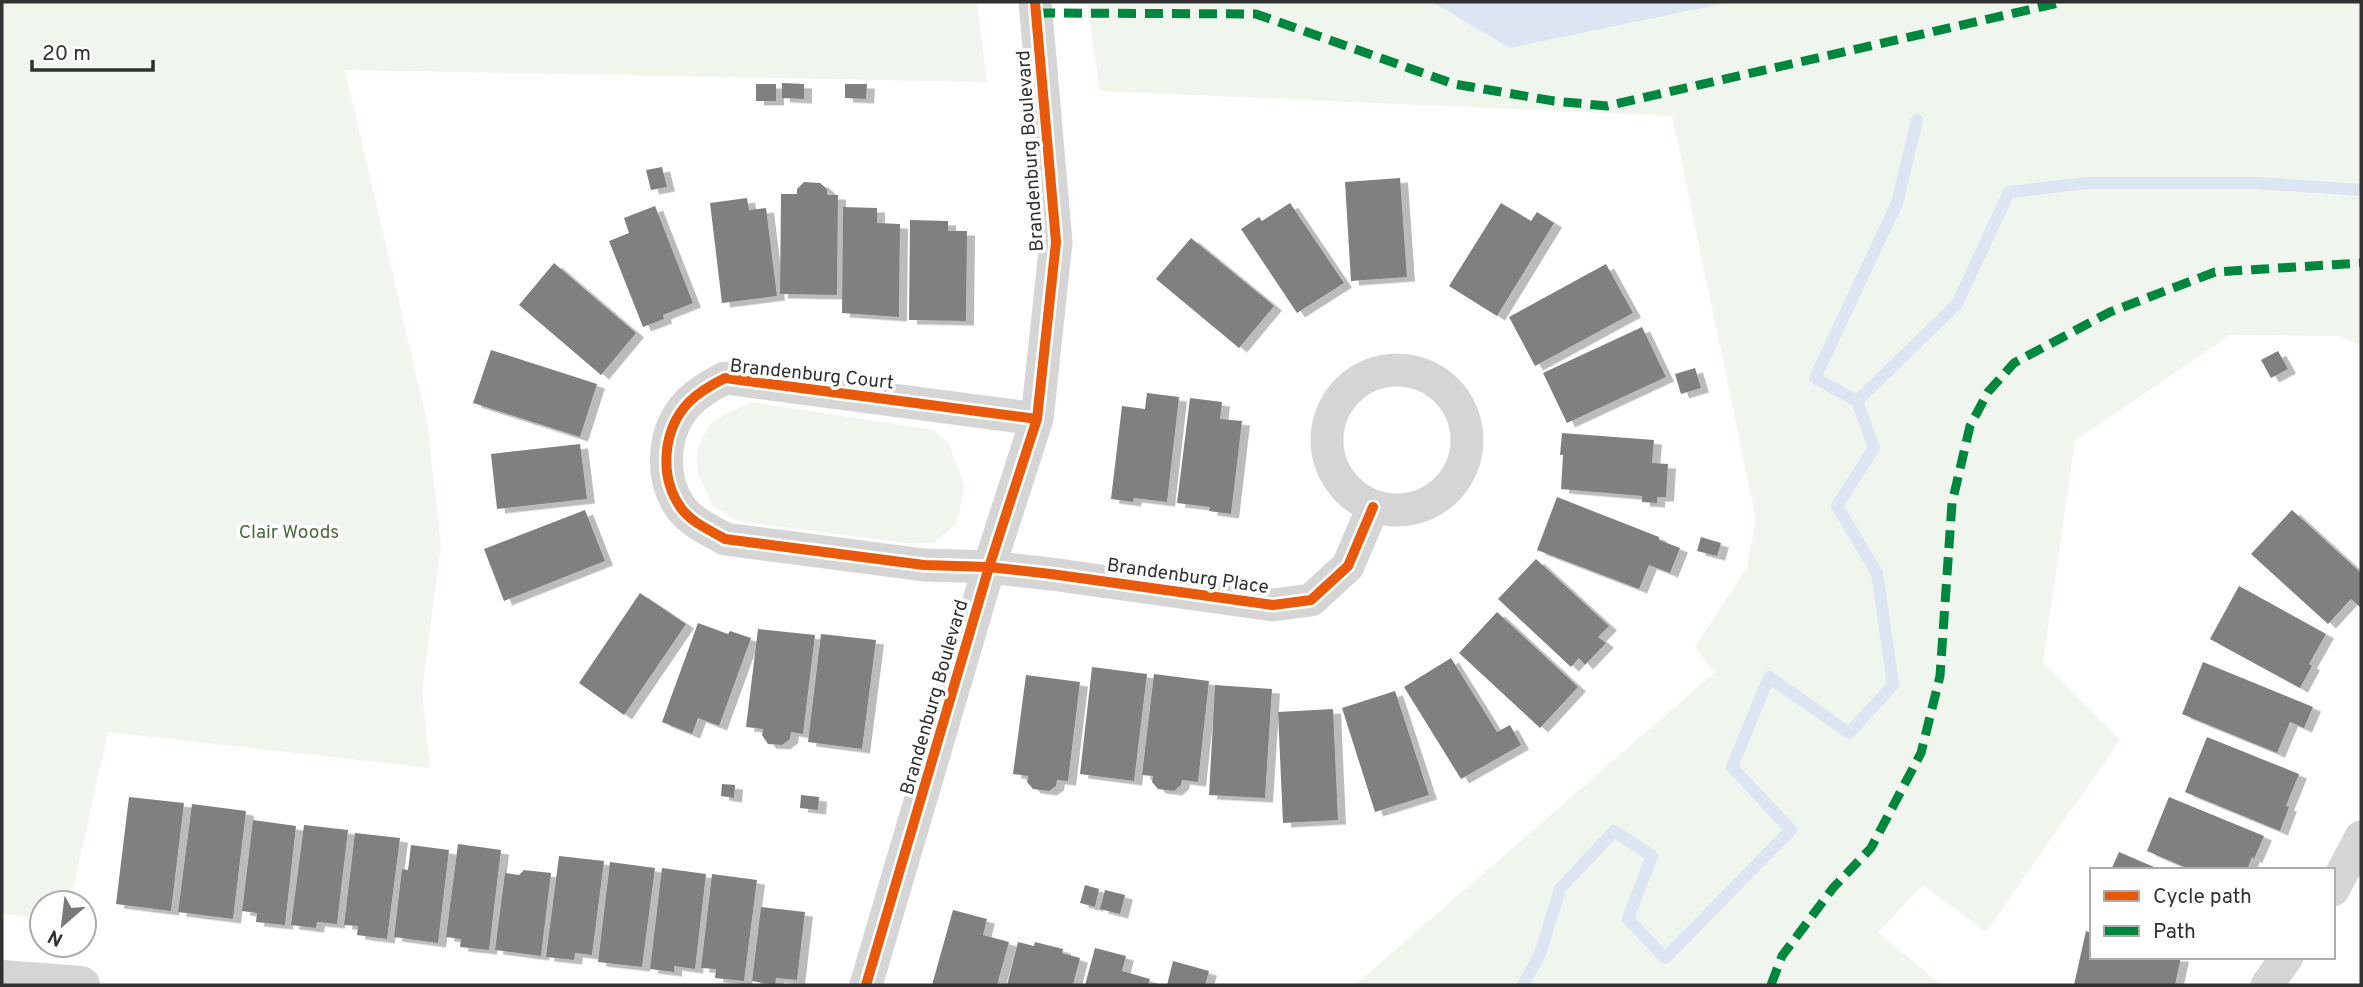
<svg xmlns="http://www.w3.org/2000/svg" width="2363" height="987" font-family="Overpass,sans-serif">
<defs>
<filter id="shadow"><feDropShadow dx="8" dy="4.5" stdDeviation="0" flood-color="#0004"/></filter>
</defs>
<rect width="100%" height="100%" fill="#fff"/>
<path fill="#f0f5ee" d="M2 2H977L987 82 345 70 427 421 441 545 422 691 430 768 108 732 70 903H42V918L2 914Z
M1087 2H1432L1510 48 1731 2H2361V346L2340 336 2230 335 2075 441 2043 662 2120 740 1986 932 1923 885 1878 932 1941 985H1355L1715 672 1695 647 1747 567 1756 519 1672 116 1100 91Z
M752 402 934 430 949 444 964 485 960 510 955 525 934 543H906L737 521 713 506 698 474 697 450 709 425 725 414Z"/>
<path fill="#dde4f2" d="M1432 2H1731L1510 48Z"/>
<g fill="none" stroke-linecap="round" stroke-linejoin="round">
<path stroke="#dde4f2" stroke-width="12" d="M1857 401 1957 304 2009 192 2088 183H2256L2361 190
M1523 985 1540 954 1560 889 1614 831 1652 856 1628 919 1665 958 1791 830 1732 767 1769 677 1849 733 1893 685 1877 573 1837 506 1874 448 1857 401 1815 378 1897 203 1917 120"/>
</g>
<path fill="#808080" filter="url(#shadow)" d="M782 83 804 84V99L782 98Z
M756 84H776V101H756Z
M845 84H867L866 99 845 98Z
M662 167 667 187 651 190 646 170Z
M1400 178 1407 277 1351 281 1345 182Z
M804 182 820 183 827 189V195H838L837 295 780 294 781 194H797V189Z
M747 198 749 210 766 208 777 296 722 303 710 203Z
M1290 203 1344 283 1297 313 1241 229 1259 217 1262 221Z
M1501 203 1531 221 1537 212 1554 223 1497 316 1449 286Z
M655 206 693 303 663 315 664 319 643 327 609 241 629 233 624 218Z
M843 207 877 208V223L900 224 899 317 842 313Z
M910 220 948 221V231H967L966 321 909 320Z
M1191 238 1274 306 1239 348 1156 279Z
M554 263 636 333 601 375 519 305Z
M1606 264 1633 313 1535 366 1509 317Z
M1642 327 1666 377 1567 423 1543 373Z
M491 350 597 384 580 437 473 403Z
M2278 351 2288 369 2271 378 2261 360Z
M1695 368 1701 388 1681 394 1675 374Z
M1147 393 1179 397 1167 502 1134 498 1133 502 1111 499 1122 406 1145 409Z
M1190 398 1222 402 1220 419 1242 421 1231 514 1209 511 1210 507 1177 503Z
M1562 433 1654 440 1652 463 1668 464 1666 497H1657V503L1642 502V496L1561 489 1563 455H1560Z
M580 444 587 499 497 509 491 454Z
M1557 497 1659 537V540L1680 548 1670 573 1649 565 1639 589 1537 550Z
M585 510 605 561 504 601 484 549Z
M2292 510 2361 573V608L2351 599 2328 624 2251 554Z
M1701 537 1721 543 1717 556 1697 551Z
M1536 559 1609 626 1598 637 1606 643 1585 665 1579 658 1571 667 1498 599Z
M2239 586 2326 634 2309 664 2312 666 2300 688 2210 639Z
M640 593 686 624 624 715 579 683Z
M1497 612 1578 687 1540 728 1459 653Z
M698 623 728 634 730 631 751 638 719 726 698 718 692 734 662 722Z
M758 629 815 635 803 734 791 732 790 739 782 745 768 744 762 735 763 729 746 727Z
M821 634 876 640 862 749 808 742Z
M1451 658 1497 732 1510 725 1521 745 1461 779 1404 687Z
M2203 662 2313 707 2304 728 2290 722 2277 753 2182 714Z
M1092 667 1147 674 1134 781 1080 774Z
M1154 674 1209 681 1198 782 1182 780 1181 785 1174 791 1158 789 1152 782 1153 776 1142 775Z
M1026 675 1080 682 1068 781 1057 780 1056 786 1049 791 1033 789 1027 782 1028 776 1013 774Z
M1215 685 1272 689 1265 798 1209 795Z
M1395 691 1429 795 1375 812 1342 708Z
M1333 709 1338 820 1283 823 1278 712Z
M2207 737 2299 774 2286 806 2289 807 2280 831 2185 792Z
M722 784 735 785 734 798 721 796Z
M801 795 819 797 818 810 800 808Z
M129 797 184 803 171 911 116 904Z
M2169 797 2264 836 2254 859 2252 857 2247 870H2191L2147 851Z
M192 804 246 811 233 919 178 912Z
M253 820 296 826 285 925 256 922 257 913 242 911Z
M304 825 348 830 337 924 317 922 316 928 291 925Z
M355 833 400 838 387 939 357 935 358 926 344 925Z
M458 844 501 850 489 950 460 947 461 939 446 937Z
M411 845 449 850 438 943 394 937 402 869 408 870Z
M2119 852 2161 870H2111Z
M559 856 604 861 592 955 575 953 574 960 546 957Z
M610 862 655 868 642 967 598 962Z
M662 868 706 874 695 969 674 966V972L650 969Z
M524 870 551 873 541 956 495 950 505 873 519 875Z
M712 874 757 880 744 981 715 978 716 969 701 968Z
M1085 885 1099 889 1095 907 1080 903Z
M1105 890 1125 895 1120 914 1100 909Z
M761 907 805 912 797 980 776 978 775 985 752 981Z
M953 910 987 919 983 935 1009 942 997 985H932Z
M2086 931 2092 933V957H2181L2175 985H2074Z
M1018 942 1034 946 1035 942 1063 949 1062 953 1080 958 1073 985H1007Z
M1095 948 1126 956 1122 971 1150 979 1148 985H1085Z
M1173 961 1209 971 1205 985H1167Z"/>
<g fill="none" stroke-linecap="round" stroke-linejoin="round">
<path stroke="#d5d5d5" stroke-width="33" d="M1327 440a70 70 0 1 1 140 0a70 70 0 1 1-140 0Z
M1037 419 725 378C711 385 699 392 689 402 662 430 659 477 681 508 692 523 710 530 725 539L924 565 989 567 1051 574 1273 605 1311 600 1348 566 1373 507
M2333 890 2361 837
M866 985 989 567 1037 419 1056 242 1035 2
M2267 985 2287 957"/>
<path stroke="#d5d5d5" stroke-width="38" d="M2 979 81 985"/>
<path stroke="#00873e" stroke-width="9" stroke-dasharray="18 9" stroke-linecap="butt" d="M1037 13 1256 14 1454 84 1554 101 1607 106 2063 2
M1771 985 1782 956 1833 888 1871 848 1921 753 1940 676 1952 503 1970 426 1988 392 2014 363 2110 312 2215 272 2361 263"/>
<g stroke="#fff" stroke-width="15">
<path id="cycleway" d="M1037 419 725 378C711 385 699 392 689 402 662 430 659 477 681 508 692 523 710 530 725 539L924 565 989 567 1051 574 1273 605 1311 600 1348 566 1373 507
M866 985 989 567 1037 419 1056 242 1035 2"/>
</g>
<use href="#cycleway" stroke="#e8590c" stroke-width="10"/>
</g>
<g text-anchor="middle" stroke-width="7" stroke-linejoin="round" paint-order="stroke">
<g font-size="19" fill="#313131" stroke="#fff">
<text transform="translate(1029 151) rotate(-94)" y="7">Brandenburg Boulevard</text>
<text transform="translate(812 373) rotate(6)" y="7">Brandenburg Court</text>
<text transform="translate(1188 575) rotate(8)" y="7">Brandenburg Place</text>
<text transform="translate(933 697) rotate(-74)" y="7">Brandenburg Boulevard</text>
</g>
<g font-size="19" fill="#4b6c40" stroke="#fff">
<text x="289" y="538">Clair Woods</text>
</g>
</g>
<rect width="2363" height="987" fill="none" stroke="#313131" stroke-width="7"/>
<rect x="2090" y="868" width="245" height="91" fill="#ffffff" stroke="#adadad" stroke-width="2"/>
<rect x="2104" y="891" width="35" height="10" fill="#e8590c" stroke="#adadad" stroke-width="2"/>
<text x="2153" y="903" font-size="21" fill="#313131">Cycle path</text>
<rect x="2104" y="926" width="35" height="10" fill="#00873e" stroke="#adadad" stroke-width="2"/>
<text x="2153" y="938" font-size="21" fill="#313131">Path</text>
<g transform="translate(63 924) rotate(208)"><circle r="33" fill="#ffffff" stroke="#adadad" stroke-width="2"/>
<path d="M0-5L12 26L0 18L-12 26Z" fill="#797979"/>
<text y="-10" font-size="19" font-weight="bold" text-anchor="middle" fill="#313131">N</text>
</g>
<path d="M32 60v10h121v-10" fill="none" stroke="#313131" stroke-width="3.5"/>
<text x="42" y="60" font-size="21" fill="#313131" stroke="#ffffff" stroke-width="5" paint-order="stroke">20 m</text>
</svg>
